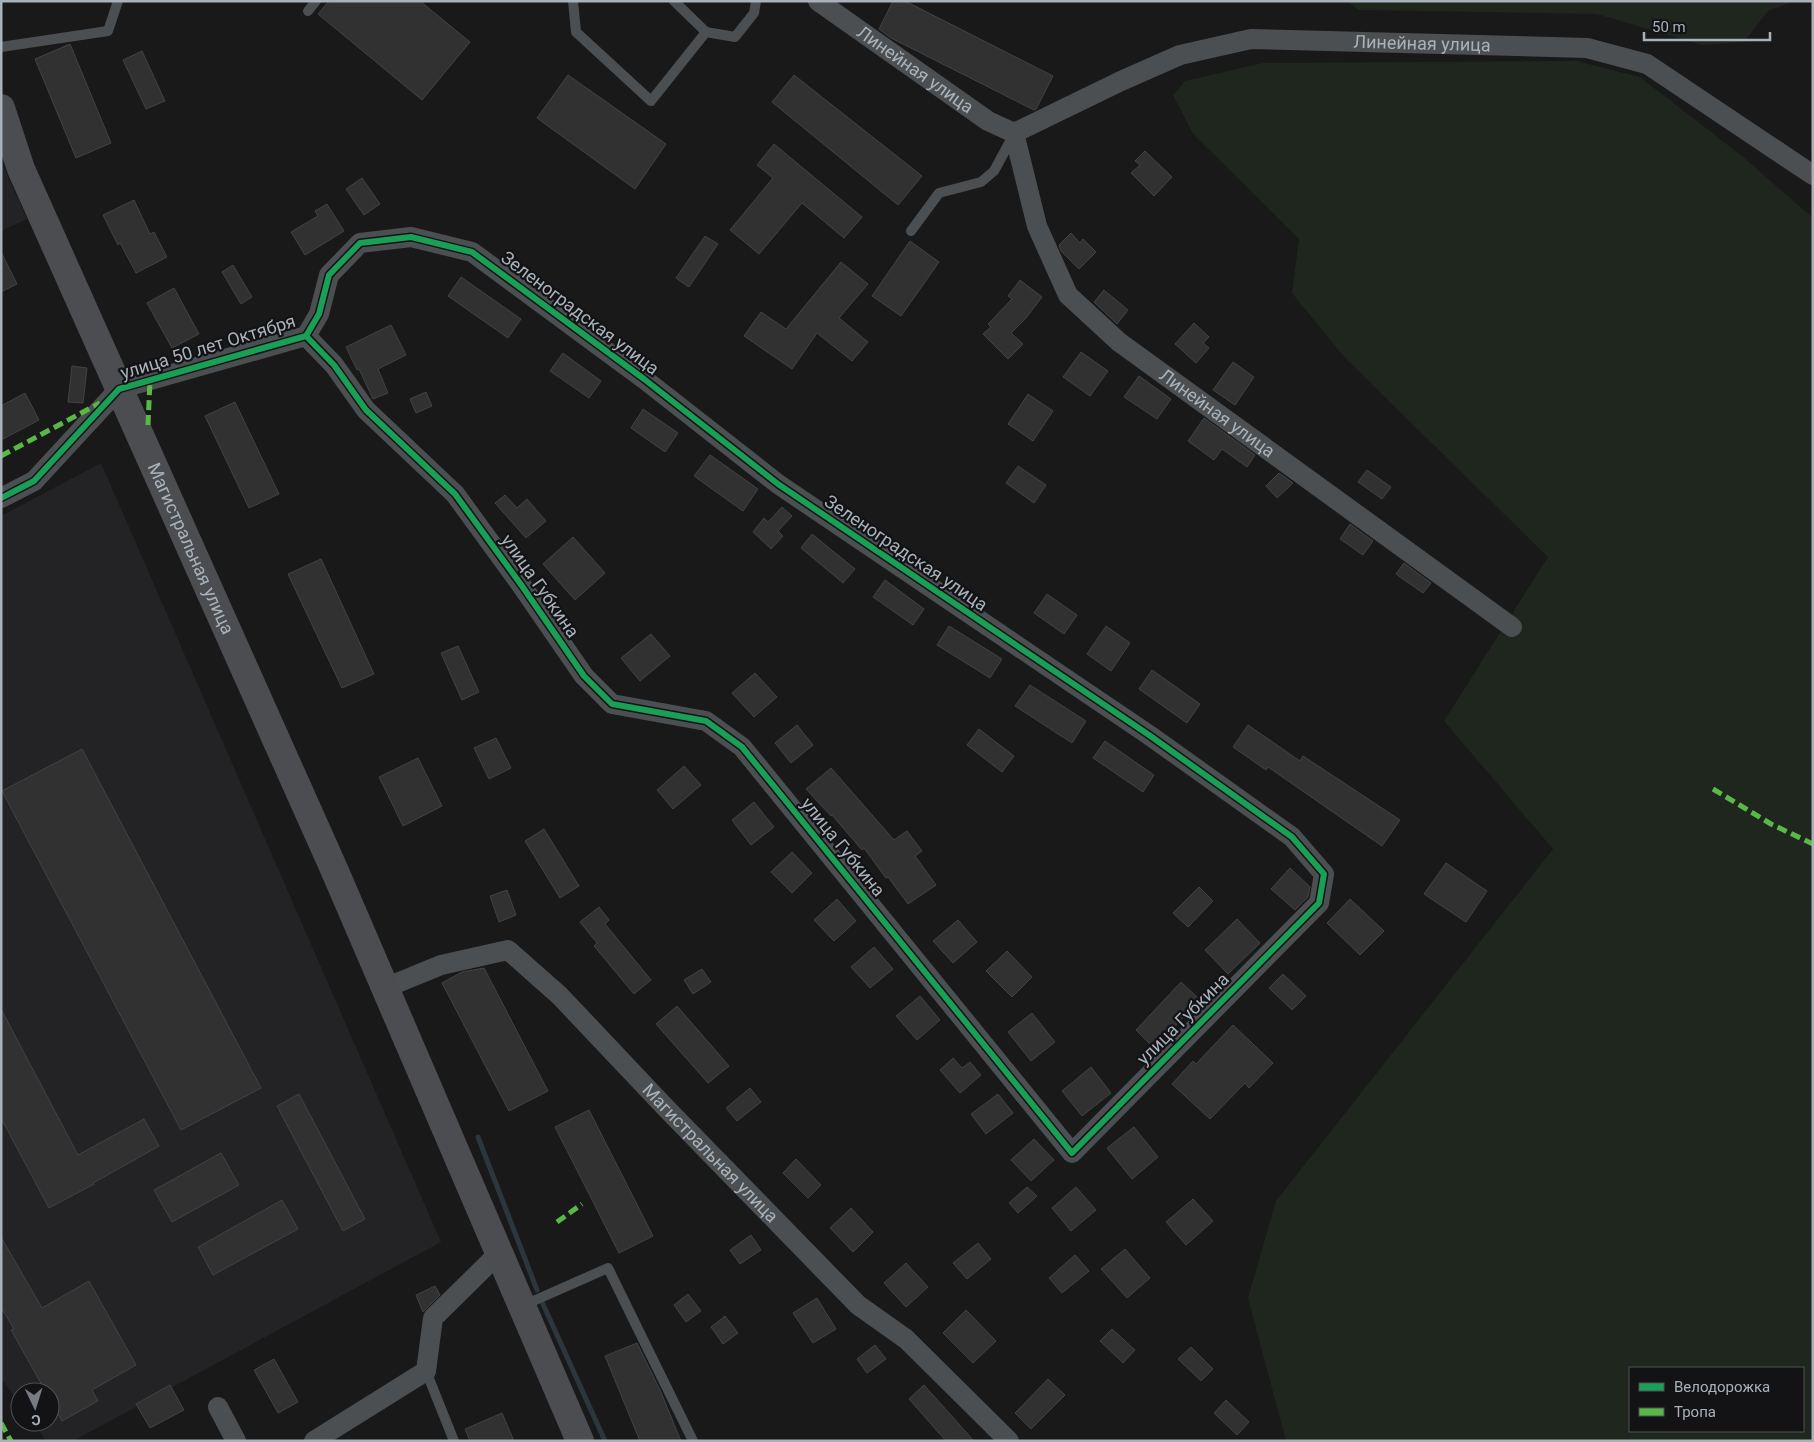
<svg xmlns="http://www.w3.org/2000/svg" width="1814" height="1442" font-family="Roboto,sans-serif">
<rect width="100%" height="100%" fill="#191919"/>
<path fill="#232325" d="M1 161 27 219 1 231Z
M101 463 441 1242 73 1441H46L33 1422H50V1392H20V1404L1 1378V516Z"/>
<path fill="#1e261e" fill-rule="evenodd" d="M1347 1H1795L1768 11 1744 42 1702 45 1597 14 1359 10Z
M1577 61 1640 77 1742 156 1813 218V1441H1286L1248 1298 1276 1201 1553 849 1444 721 1548 557 1344 357 1292 293 1299 239 1193 134 1173 95 1185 81 1263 63ZM1630 1368H1803V1431H1630Z"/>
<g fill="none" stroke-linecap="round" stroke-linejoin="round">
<path stroke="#2b373c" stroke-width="5" d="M478 1137 537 1290
M543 1304 605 1441"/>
</g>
<path fill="#313131" stroke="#414345" d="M329 1H420L470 42 422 100 318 14Z
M893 1H905L1053 76 1036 109 1034 110 891 38 879 29Z
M70 44 111 143 76 158 35 59Z
M142 51 165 101 146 109 123 60Z
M568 75 666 144 635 189 537 118Z
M794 75 922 176 898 205 772 102Z
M774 144 862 217 844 238 802 203 759 254 730 230 773 178 757 165Z
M1145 151 1172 177 1154 196 1131 173 1140 165 1135 161Z
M362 178 380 204 364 215 346 189Z
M134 200 150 234 154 232 167 257 136 273 120 243 118 245 103 215Z
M327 204 344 231 305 255 291 232 318 216 315 211Z
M1071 233 1080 243 1083 239 1096 252 1079 269 1061 251 1059 245Z
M705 236 718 244 689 287 676 278Z
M910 241 939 262 901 316 872 296Z
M1 252 17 284 1 292Z
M841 262 868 284 839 318 868 342 852 361 817 333 792 369 744 336 761 312 786 329Z
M233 265 252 297 241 304 222 272Z
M461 277 521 319 508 338 448 296Z
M1020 280 1042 297 1026 318 1011 333 1023 344 1008 359 983 334 991 327 988 324 1012 299 1008 296Z
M174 288 199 334 172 348 147 303Z
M1104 290 1128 310 1117 324 1094 302Z
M1194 323 1209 337 1203 343 1209 348 1196 363 1175 344Z
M391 325 406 355 378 369 388 393 373 399 359 369 357 370 346 347Z
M1081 352 1108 371 1090 396 1063 377Z
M563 353 601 381 589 398 550 371Z
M1233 362 1254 377 1235 405 1213 390Z
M72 366 87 368 83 403 68 402Z
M1139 376 1171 399 1157 419 1124 397Z
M426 392 432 406 416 413 410 399Z
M25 393 39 420 1 440V406Z
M1028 394 1053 411 1033 441 1008 424Z
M235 402 279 494 249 508 205 416Z
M643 409 678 433 665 452 631 428Z
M1204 418 1255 455 1247 467 1222 449 1214 460 1188 441Z
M710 455 758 489 743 511 694 476Z
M1018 466 1046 485 1034 503 1006 483Z
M1367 470 1391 487 1382 499 1358 482Z
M1279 473 1293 483 1277 498 1266 486Z
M505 495 517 508 527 499 546 521 526 538 495 503Z
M782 507 792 516 778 531 783 536 771 549 753 532 764 518 768 522Z
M1350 524 1373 541 1363 555 1340 539Z
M812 534 855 569 843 583 801 548Z
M573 537 605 573 575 600 543 564Z
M321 559 374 674 342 688 288 574Z
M1404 563 1431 583 1423 593 1396 574Z
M885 580 924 609 913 625 873 597Z
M1047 594 1077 615 1064 634 1034 613Z
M949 626 1002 659 990 678 937 645Z
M1106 626 1130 643 1111 671 1087 654Z
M651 634 670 656 640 681 621 658Z
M458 646 479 692 462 700 441 653Z
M1152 670 1200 704 1187 723 1139 689Z
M755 673 777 697 754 717 732 693Z
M1030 685 1086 721 1072 743 1015 706Z
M797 725 813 745 791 763 775 743Z
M1248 725 1300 761 1303 756 1400 820 1382 846 1268 767 1266 770 1233 747Z
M979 729 1014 756 1002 772 967 745Z
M496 738 511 768 489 779 474 748Z
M1105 741 1154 775 1143 792 1093 758Z
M82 749 261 1088 181 1130 2 791Z
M418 758 442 806 403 826 379 777Z
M684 766 701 785 673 809 657 790Z
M831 768 894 840 907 831 922 851 915 856 936 885 908 904 888 877 886 878 864 848 862 850 832 815 831 816 806 789Z
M754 802 774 827 751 845 732 820Z
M544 829 579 886 560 898 525 841Z
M792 852 812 873 792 893 771 872Z
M1446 863 1487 891 1466 922 1424 894Z
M1290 868 1310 887 1308 897 1295 910 1271 889Z
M1199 887 1213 901 1188 927 1173 913Z
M507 890 516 915 499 922 490 896Z
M837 899 856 921 834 941 814 920Z
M1350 899 1384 931 1360 955 1327 923Z
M599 907 609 920 605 924 651 980 634 994 594 946 597 943 580 922Z
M1237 919 1260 943 1228 974 1205 950Z
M958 920 977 942 953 963 933 941Z
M874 947 893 969 870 988 851 967Z
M1007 951 1032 977 1012 997 986 971Z
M484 968 548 1091 509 1111 442 983 462 972Z
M702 969 711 982 693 994 684 980Z
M1283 974 1306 996 1292 1010 1269 988Z
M1181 982 1200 1000 1154 1048 1136 1030Z
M920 996 940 1020 917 1040 896 1016Z
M677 1006 729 1066 708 1083 656 1024Z
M1 1009 78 1155 144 1119 159 1146 93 1183 94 1184 49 1208 1 1118Z
M1032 1013 1055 1042 1031 1061 1008 1032Z
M1233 1025 1273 1063 1249 1088 1245 1083 1210 1119 1172 1084 1193 1061 1196 1064Z
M953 1058 962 1068 970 1062 981 1075 960 1093 940 1070Z
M1091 1067 1111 1093 1082 1116 1062 1091Z
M750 1088 761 1102 737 1121 726 1108Z
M299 1094 365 1219 343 1231 277 1106Z
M998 1094 1013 1113 986 1134 971 1114Z
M589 1110 653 1236 619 1253 555 1127Z
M1134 1127 1158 1157 1132 1179 1107 1148Z
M1034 1139 1054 1160 1031 1181 1011 1160Z
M221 1153 239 1185 172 1222 154 1190Z
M796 1159 821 1185 808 1198 783 1173Z
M1027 1187 1037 1196 1018 1213 1009 1203Z
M1076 1187 1096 1210 1071 1231 1052 1208Z
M1193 1199 1213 1221 1186 1245 1166 1222Z
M282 1200 298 1229 213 1275 198 1247Z
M851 1208 873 1232 853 1252 830 1228Z
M751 1235 761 1250 740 1264 730 1250Z
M1 1237 42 1308 89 1281 136 1365 92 1390 98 1401 62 1421 50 1399V1392H46L11 1330 14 1329 1 1307Z
M978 1243 991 1259 967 1279 953 1263Z
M1125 1249 1150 1278 1127 1298 1101 1269Z
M1075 1255 1089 1271 1062 1293 1049 1278Z
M906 1263 928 1287 906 1307 884 1283Z
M435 1286 440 1295 423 1312 416 1295Z
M688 1294 701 1311 686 1322 674 1305Z
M817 1298 836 1329 813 1343 793 1313Z
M966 1310 996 1341 973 1363 943 1333Z
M725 1316 738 1333 723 1344 711 1327Z
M1112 1329 1135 1350 1123 1363 1100 1341Z
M637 1343 660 1390 681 1441H640L605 1356Z
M875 1345 886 1359 867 1373 857 1359Z
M1191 1347 1213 1369 1201 1381 1178 1359Z
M274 1359 298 1402 278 1413 254 1370Z
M1048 1379 1065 1395 1031 1429 1015 1413Z
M170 1385 184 1410 150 1428 136 1404Z
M924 1385 974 1441H946L909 1399Z
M1226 1400 1249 1422 1237 1435 1214 1413Z
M502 1413 514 1441H470L465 1429Z"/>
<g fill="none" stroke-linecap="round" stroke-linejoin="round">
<path stroke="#4c4f52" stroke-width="10" d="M573 1 576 32 651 101 706 32
M674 1 706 32 735 37 754 13 756 1
M308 11 316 1
M1 47 108 31 118 1
M911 231 939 193 981 182 994 171 1013 136
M522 1306 608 1268 693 1441
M426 1371 454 1441"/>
<g stroke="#4c4f52" stroke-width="20">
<path id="s1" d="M818 1 988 121 1014 133 1121 81 1180 55 1251 39 1587 48 1647 64 1813 175"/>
<path id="s2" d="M1014 133 1037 226 1068 295 1119 342 1512 627"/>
<path d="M1 498 34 481 119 389 306 336 319 314 329 275 360 243 411 237 472 252 644 379 778 484 1149 735 1292 837 1324 874 1319 903 1072 1153 742 747 706 721 612 704 584 676 522 586 455 494 366 410 334 365 306 336"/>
<path id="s3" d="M385 988 441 965 508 950 560 996 664 1106 858 1305 906 1339 1009 1441"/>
<path d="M218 1407 236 1441"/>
<path d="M314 1441 426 1371 433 1318 498 1254"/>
</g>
<path stroke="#4b4d50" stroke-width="28" id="s4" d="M1 108 21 169 334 869 580 1441"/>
<path stroke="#58b947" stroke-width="5" stroke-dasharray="10 5" stroke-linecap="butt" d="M148 425 150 380
M1 456 100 403
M1713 789 1771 824 1813 844
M557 1222 582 1204
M1 1423 11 1441"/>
<g stroke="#131315" stroke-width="9">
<path id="cycleway" d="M1 498 34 481 119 389 306 336 319 314 329 275 360 243 411 237 472 252 644 379 778 484 1149 735 1292 837 1324 874 1319 903 1072 1153 742 747 706 721 612 704 584 676 522 586 455 494 366 410 334 365 306 336"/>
</g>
<use href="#cycleway" stroke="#1a9f57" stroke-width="6"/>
</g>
<g text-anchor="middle" stroke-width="4.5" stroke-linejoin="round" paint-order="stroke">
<g font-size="18" fill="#a9b2ba" stroke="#131315">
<text dy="6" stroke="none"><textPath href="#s1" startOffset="664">Линейная улица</textPath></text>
<text dy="6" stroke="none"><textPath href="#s1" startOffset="119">Линейная улица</textPath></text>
<text transform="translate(580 313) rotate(37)" y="6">Зеленоградская улица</text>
<text transform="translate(208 347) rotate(-17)" y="6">улица 50 лет Октября</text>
<text dy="6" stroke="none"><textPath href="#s2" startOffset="362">Линейная улица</textPath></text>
<text dy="6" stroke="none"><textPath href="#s4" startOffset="480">Магистральная улица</textPath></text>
<text transform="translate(906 553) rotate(34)" y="6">Зеленоградская улица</text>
<text transform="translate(540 586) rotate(55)" y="6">улица Губкина</text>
<text transform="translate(843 847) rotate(51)" y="6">улица Губкина</text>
<text transform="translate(1183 1019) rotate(-45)" y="6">улица Губкина</text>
<text dy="6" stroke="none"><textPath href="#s3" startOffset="416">Магистральная улица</textPath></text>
</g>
</g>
<rect width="1814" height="1442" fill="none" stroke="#a9b2ba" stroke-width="5"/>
<rect x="1629" y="1367" width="175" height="65" fill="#131315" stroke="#4f5357"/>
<rect x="1639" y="1383" width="25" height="8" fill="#1a9f57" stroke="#4f5357"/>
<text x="1674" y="1392" font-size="15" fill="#a9b2ba">Велодорожка</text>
<rect x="1639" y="1408" width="25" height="8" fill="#58b947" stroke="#4f5357"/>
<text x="1674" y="1417" font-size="15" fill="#a9b2ba">Тропа</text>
<g transform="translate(35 1407) rotate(176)"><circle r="24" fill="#131315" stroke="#4f5357"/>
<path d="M0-4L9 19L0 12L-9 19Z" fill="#777c82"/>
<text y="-8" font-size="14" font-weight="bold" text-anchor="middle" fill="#a9b2ba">С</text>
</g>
<path d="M1644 32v8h126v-8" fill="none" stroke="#a9b2ba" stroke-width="2.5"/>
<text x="1652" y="32" font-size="15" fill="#a9b2ba" stroke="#131315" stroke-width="4" paint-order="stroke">50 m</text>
</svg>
